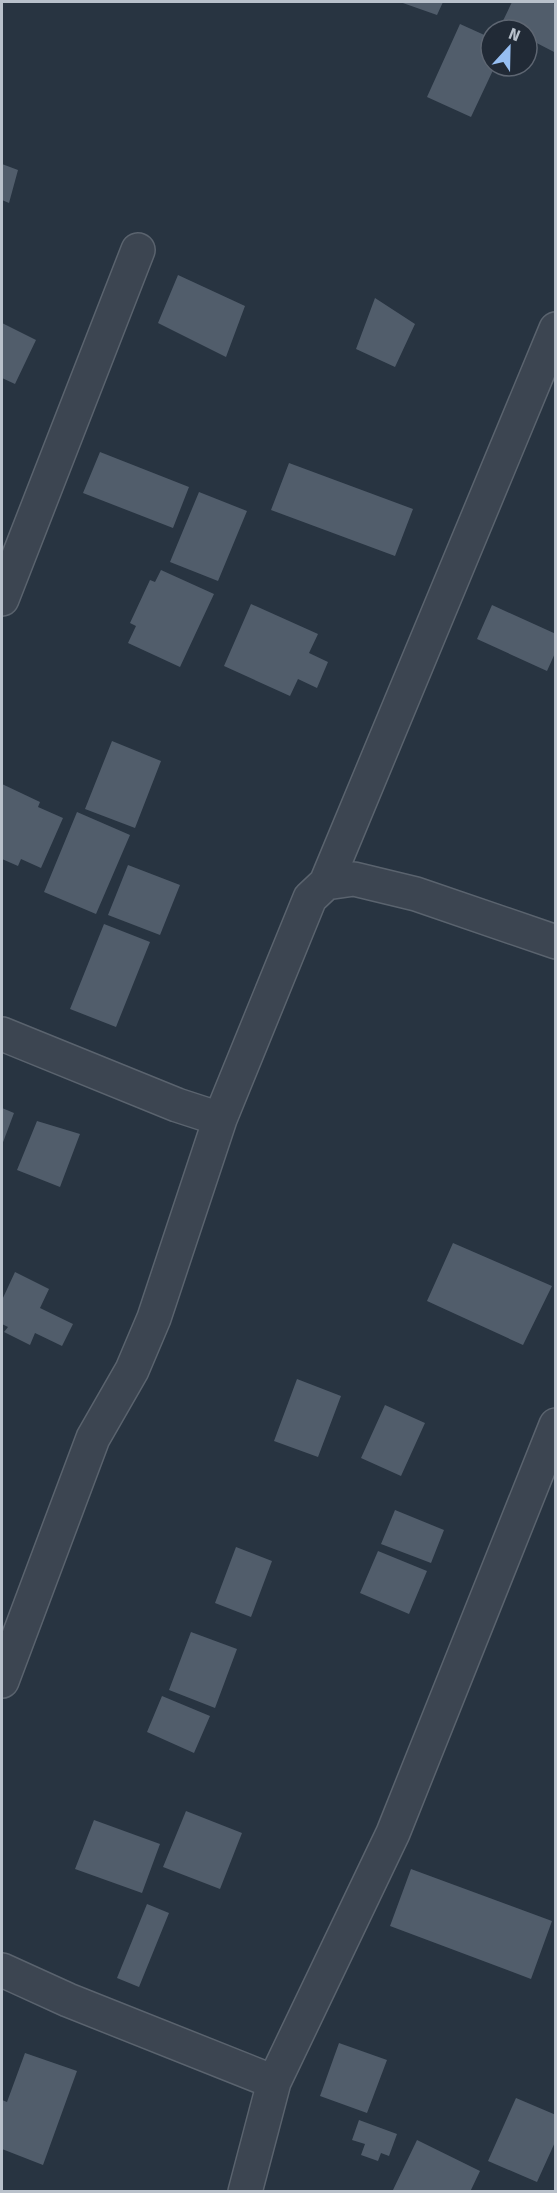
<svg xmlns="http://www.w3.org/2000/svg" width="557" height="2193" font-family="'Fira Sans',sans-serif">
<rect width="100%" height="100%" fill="#283441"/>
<path fill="#515d6b" d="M400 2H443L437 15Z
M512 2H549L556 4V53L527 38V30H511L501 25Z
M460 24 491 38V66H495L471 117 427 97Z
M2 164 18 170 9 203 2 200Z
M178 275 245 306 226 357 158 323Z
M375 298 415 324 395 367 356 349Z
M2 323 36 340 15 384 2 378Z
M100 452 189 487 173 528 83 493Z
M289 463 413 509 395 556 271 510Z
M199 492 247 511 218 581 170 562Z
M161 570 214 594 180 667 128 643 136 626 130 623 150 580 155 582Z
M251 604 318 634 309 653 328 662 317 688 298 679 290 696 224 666Z
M492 605 556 634V651L547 671 477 639Z
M112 741 161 761 135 828 85 809Z
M2 784 40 802 38 807 63 818 41 868 21 859 18 866 2 859Z
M77 812 130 835 96 914 44 892Z
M128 865 180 885 160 935 108 915Z
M104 924 150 942 116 1027 70 1009Z
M2 1108 14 1113 2 1145Z
M37 1121 80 1134 60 1187 17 1170Z
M453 1243 552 1286 523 1345 427 1301Z
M15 1272 49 1289 40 1308 73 1324 62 1346 35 1333 30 1345 4 1332 8 1327 2 1324V1300Z
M297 1379 341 1396 318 1457 274 1441Z
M385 1405 425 1423 401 1476 361 1458Z
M395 1510 444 1530 431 1563 381 1544Z
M236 1547 272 1561 251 1617 215 1603Z
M378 1551 427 1571 409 1614 360 1593Z
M191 1632 237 1649 215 1708 169 1690Z
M162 1696 210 1716 194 1753 147 1732Z
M186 1811 242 1833 220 1889 163 1867Z
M94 1820 160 1844 142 1893 75 1869Z
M411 1869 552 1921 531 1979 390 1926Z
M147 1904 169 1913 139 1987 117 1978Z
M339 2043 387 2060 367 2113 320 2096Z
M25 2053 77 2071 43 2165 2 2149V2100L7 2102Z
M516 2098 556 2115V2140L537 2182 488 2161Z
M359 2120 397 2134 389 2156 381 2153 378 2161 361 2155 365 2144 352 2140Z
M417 2140 480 2171 470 2192H392Z"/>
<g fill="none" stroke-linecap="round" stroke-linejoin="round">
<g stroke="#5a636e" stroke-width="36">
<path id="minor" d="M2 599 138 250
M326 883 556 329
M2 1034 177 1105 220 1119
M2 1681 93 1438 132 1370 154 1318 220 1119 310 898 326 883 354 879 416 894 556 942
M2 1970 68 2000 274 2082
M245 2192 274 2082 393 1833 556 1425"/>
</g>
<use href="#minor" stroke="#3c4551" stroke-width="33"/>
</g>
<rect width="557" height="2193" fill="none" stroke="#b9c1cb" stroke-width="6"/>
<g transform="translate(509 48) rotate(22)"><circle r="28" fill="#212a36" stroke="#5e6672" stroke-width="1.5"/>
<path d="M0-4.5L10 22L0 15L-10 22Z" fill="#96bef2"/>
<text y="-9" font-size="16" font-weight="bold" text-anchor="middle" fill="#b9c1cb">N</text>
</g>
</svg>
